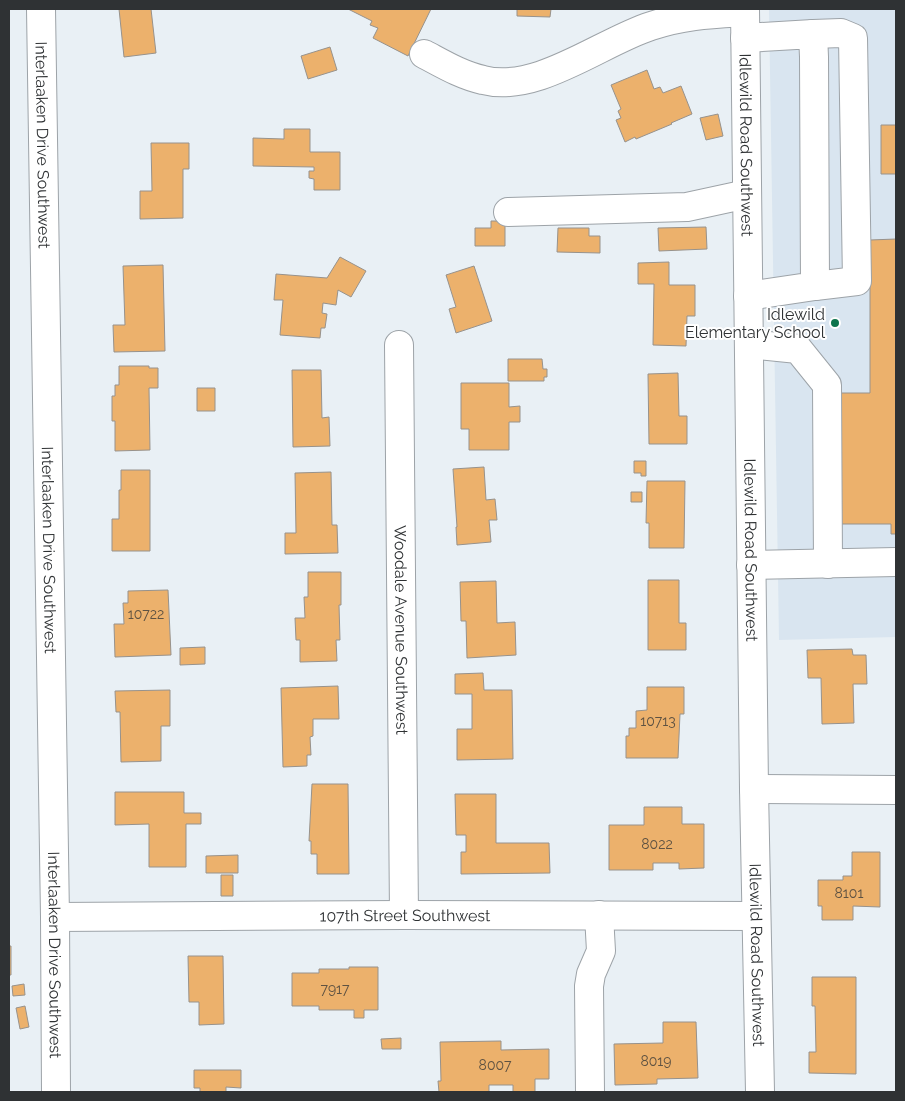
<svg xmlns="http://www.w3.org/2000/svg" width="905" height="1101" font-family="Raleway,sans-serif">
<rect width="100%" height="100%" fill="#e9f0f5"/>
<path fill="#d9e5f0" d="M769 9H896V637L779 640Z"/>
<path fill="#ecb16c" stroke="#97928c" d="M119 9H151L156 53 124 57Z
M348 9H431L408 56 373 38 378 28 370 25 372 21Z
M517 9H551L550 17 517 16Z
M330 47 337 70 308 79 301 56Z
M647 70 654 89 660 87 663 93 681 86 692 114 671 123 672 124 636 139 635 137 625 142 616 120 621 118 618 111 621 109 611 85Z
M718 114 723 136 706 140 700 118Z
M881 125H896V174H881Z
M284 129H310V152H340V190H314V179L309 178V171H314V167L253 166V138L284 139Z
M151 143H189V169H183V218L140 219V191H152Z
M491 221H505V246H475V228H491Z
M706 227 707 249 659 251 658 228Z
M558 228H589V236H600V253L557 252Z
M896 239V534H891V524H836L835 393H870V240Z
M340 257 366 271 351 297 338 290 336 305 323 303 322 313 327 314 325 328H321L320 338 280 335 283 300H274L276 274 327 278Z
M669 262V285H695V316H687L686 346 653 345 654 284H638V263Z
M163 265 165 351 114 352 113 325H125L123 266Z
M474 266 492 321 456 333 449 309 456 307 446 275Z
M508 359H542L543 369H547V377H544V381H508Z
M119 366H149V368H158V388H149L150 450 115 451V421H112V396H115V385H119Z
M292 370H321L322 418 329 417 330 446 293 447Z
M678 373 679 416H687V444H649L648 374Z
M461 383H509V407L520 406V422H509V450H469V429H461Z
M197 388H215V411H197Z
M634 461H646V476H641V473H634Z
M484 467 486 500 495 499 497 520H489L491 542 457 545 456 527H457L453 469Z
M121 470H150V551H112V519H119V490H121Z
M331 472 332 525H337L338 553 285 554V533H296L295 473Z
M647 481H685L684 548H649V523H646Z
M631 492H642V502H631Z
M308 572H341V605H339L340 640H336L337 661 300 662V640H296L295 618H305L304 597H308Z
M648 580H679V623H686V650H648Z
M496 581 497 623 515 622 516 655 467 658 466 621H461L460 582Z
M168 590 171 655 115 657 114 624H124L123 603H128V591Z
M205 647V664L180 665V648Z
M852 649 853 655H866L867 684H853L854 723 822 724 821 678H808L807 650Z
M483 673 484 690H512L513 759 457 760V729H472V694H455V674Z
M338 686 339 719H313V736L310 737 311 755H307V766L283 767 281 688Z
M647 687H684V714H680L678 758H626V736H629V728H636V711L647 710Z
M170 690V726H161V761L121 762 120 712H116L115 691Z
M312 784H348L349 874H317V854H311V841H309Z
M115 792H184V813H201V824H186V867H149V824L115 825Z
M455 794H496V843H549L550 873 461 874V852H466V835H456Z
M644 807H682V824H704V868L679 869V863H653V870H609V825H644Z
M852 852H880V907L853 906V920H822V906H818V880H843V876H852Z
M238 855V873H206V856Z
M221 875H233V896H221Z
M9 946H11V975H9Z
M188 956H223L224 1024 199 1025V1002H189Z
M349 967H378V1010H364V1018H354V1010H319V1006H292V973H319V969H349Z
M812 977H856V1074L809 1073V1052H816L815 1006H812Z
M24 984 25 995 13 996 12 986Z
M25 1006 29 1027 20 1029 16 1008Z
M663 1022H696L698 1078 657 1079V1084L615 1085 614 1044 663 1043Z
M401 1038V1049H382L381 1039Z
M501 1041V1050L549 1049V1079H535V1092H513V1085H489V1092H439L438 1081H441L440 1042Z
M194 1070H241V1088L226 1087V1092H200V1088H194Z"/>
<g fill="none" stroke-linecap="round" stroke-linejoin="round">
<g stroke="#9da3a8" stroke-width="30">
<g id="minor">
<path id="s1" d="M41 9 55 917 56 1092"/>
<path id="s2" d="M745 9 754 789 760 1092"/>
<path d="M813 34 841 33 853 38 857 281 815 286"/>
<path d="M745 38 813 34 814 57 815 286 748 296"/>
<path d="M424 54C443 64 461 75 483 80 537 94 601 42 651 26 683 15 712 14 745 12"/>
<path d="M508 212 687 207 747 194"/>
<path d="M749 344 798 349 827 385 828 564"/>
<path id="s3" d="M399 345 404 915"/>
<path d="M751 565 896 562"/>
<path d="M754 789 896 790"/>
<path id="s4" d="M55 917 404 915 756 916"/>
<path d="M590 1092 589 986 591 974 601 951 599 915"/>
</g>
</g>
<use href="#minor" stroke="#fff" stroke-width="28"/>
</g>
<circle fill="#0d744c" stroke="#fff" stroke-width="2" cx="835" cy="323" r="5"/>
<g text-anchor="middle" stroke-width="4" stroke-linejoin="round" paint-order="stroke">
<g font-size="14" fill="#5e5242">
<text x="146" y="619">10722</text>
<text x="658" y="726">10713</text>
<text x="657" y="849">8022</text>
<text x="849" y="898">8101</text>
<text x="335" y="994">7917</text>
<text x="656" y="1066">8019</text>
<text x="495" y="1070">8007</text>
</g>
<g font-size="16" fill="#2f3234" stroke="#fff">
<text dy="6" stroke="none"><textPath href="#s1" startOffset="136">Interlaaken Drive Southwest</textPath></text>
<text dy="6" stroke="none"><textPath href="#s2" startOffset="136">Idlewild Road Southwest</textPath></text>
<text dy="6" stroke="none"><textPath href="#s1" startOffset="541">Interlaaken Drive Southwest</textPath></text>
<text dy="6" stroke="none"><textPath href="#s2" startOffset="541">Idlewild Road Southwest</textPath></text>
<text dy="6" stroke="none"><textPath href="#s3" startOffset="285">Woodale Avenue Southwest</textPath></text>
<text dy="6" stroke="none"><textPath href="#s4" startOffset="350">107th Street Southwest</textPath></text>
<text dy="6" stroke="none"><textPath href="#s1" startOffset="946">Interlaaken Drive Southwest</textPath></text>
<text dy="6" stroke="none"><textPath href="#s2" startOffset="946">Idlewild Road Southwest</textPath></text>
</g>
<g font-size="16" fill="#2f3234" stroke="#fff" text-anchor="end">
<text x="825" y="320">Idlewild<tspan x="825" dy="18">Elementary School</tspan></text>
</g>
</g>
<rect width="905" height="1101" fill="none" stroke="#2f3234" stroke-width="20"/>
</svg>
